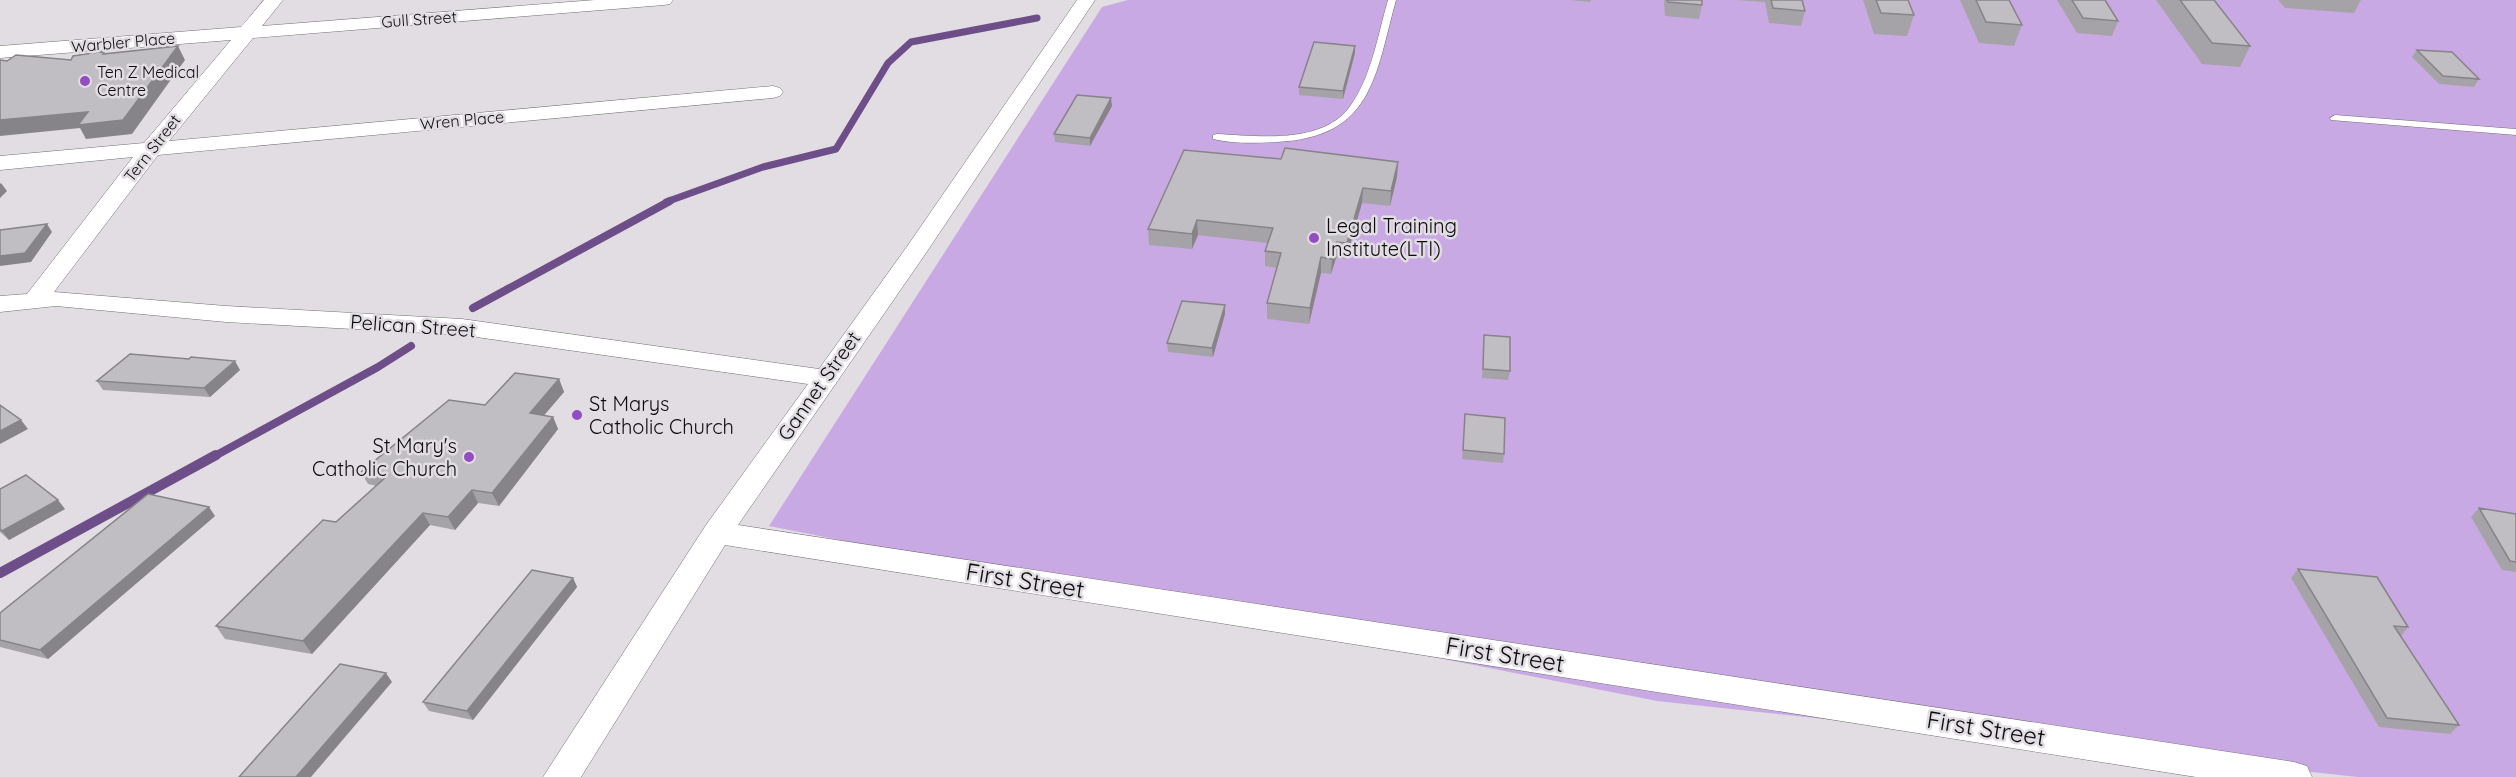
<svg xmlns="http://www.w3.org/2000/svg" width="2516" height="777" font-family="Quicksand,sans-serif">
<rect width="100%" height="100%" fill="#e1dde3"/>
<path fill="#c9a9e3" d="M1128 0H2516V777H2358L1657 701 769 526 1102 7Z"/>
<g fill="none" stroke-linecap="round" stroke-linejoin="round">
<path stroke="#6e4e88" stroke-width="7" d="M666 202 763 167 836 149 888 63 911 42 1037 18"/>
<path stroke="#6e4e88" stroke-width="8" d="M473 308 670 201
M213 457 378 367 411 346"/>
<path stroke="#6e4e88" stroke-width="10" d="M0 573 216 455"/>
<g stroke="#726f74" stroke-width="1">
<path id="service" d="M1388 0H1396C1375 76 1373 137 1277 142 1257 143 1233 144 1213 139V135L1217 134C1259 136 1324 145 1351 105 1372 75 1378 34 1388 0Z
M2335 115 2516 129V135L2331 120 2330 118Z"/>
</g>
<g stroke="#726f74" stroke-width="1">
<path id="minor" d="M264 0H283L262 26 595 0H673L670 4 664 5 253 38 169 141 773 86 780 88 783 92 780 96 773 98 158 155 54 292 226 306 462 319 819 369 906 248 1077 0H1095L926 253 738 525 2294 762 2307 766 2312 777H2196L725 545 581 777H543L706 525 808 384 462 335 226 322 56 306 0 312V296L27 294 133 157 0 170V156L144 143 231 40 0 58V46L241 27Z"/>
</g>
<use href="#service" fill="#fff" fill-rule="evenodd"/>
<use href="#minor" fill="#fff" fill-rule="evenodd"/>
</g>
<path fill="#a5a3a8" d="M1570 0H1591L1590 2Z
M1664 0H1702V5L1699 19 1665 16Z
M1735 0H1802L1805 11 1801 26 1769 23 1765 2Z
M1863 0H1908L1914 15 1907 36 1874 34Z
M1960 0H2009L2022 25 2014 46 1979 43Z
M2057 0H2105L2118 21 2112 36 2077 33Z
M2156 0H2214L2250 46 2240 67 2202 64Z
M2278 0H2361L2354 13 2285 8Z
M1355 46V53L1343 99 1299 95V87Z
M2417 50 2479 79 2474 87 2439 84 2412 57Z
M1112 106 1090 146 1055 142 1054 134Z
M1281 159 1398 162 1397 177 1390 206 1362 203 1346 259 1336 258 1331 274 1321 273 1309 324 1267 319V303L1277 268 1265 266V251L1268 243 1198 235 1192 249 1149 245 1148 229Z
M1225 314 1213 357 1168 352 1167 343Z
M1484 335 1510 371 1508 380 1482 378Z
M240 370 210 397 103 390 97 381Z
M559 379 564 392 544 415 553 417 558 429 499 506 478 503 455 530 430 525 312 654 225 639 216 626 336 522 377 486 368 484 361 472 485 405Z
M1465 414 1504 454 1503 463 1462 459Z
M0 489 65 509 9 540 0 532Z
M2479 508 2516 514V572L2502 570 2471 517Z
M215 516 48 659 0 647V613Z
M2298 569 2408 627 2401 636 2459 725 2450 734 2379 727 2291 578Z
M573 578 577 587 473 720 429 711 423 702Z"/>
<path fill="#868488" d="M178 46 185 60 132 134 86 139 80 128 0 136V120Z
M1355 46V53L1343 99V91Z
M1111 98 1112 106 1090 146V138Z
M1398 162 1397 177 1390 206 1391 191Z
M1 183 7 191 0 198V184Z
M1363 188 1362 203 1346 259 1347 243Z
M1197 220 1198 235 1192 249V234Z
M47 224 52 232 31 262 0 266V256Z
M1337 242 1336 258 1331 274 1332 259Z
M1321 257V273L1309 324 1310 308Z
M1225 305V314L1213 357 1212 348Z
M235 361 240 370 210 397 204 388Z
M559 379 564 392 535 426 530 413Z
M553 417 558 429 499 506 492 493Z
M21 420 28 429 0 444V431Z
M472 490 478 503 455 530 448 517Z
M58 500 65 509 9 540 2 531Z
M209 507 215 516 48 659 40 650Z
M423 513 430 525 312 654 303 641Z
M573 578 577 587 473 720 467 711Z
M386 673 392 682 311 777H296Z"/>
<path fill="#c0bdc3" stroke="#868488" stroke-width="1.5" d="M1667 0H1702V5L1668 2Z
M1771 0H1802L1805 11 1773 8Z
M1876 0H1908L1914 15 1881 13Z
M1976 0H2009L2022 25 1986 22Z
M2072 0H2105L2118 21 2083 18Z
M2180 0H2214L2250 46 2212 43Z
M1314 42 1355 46 1343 91 1299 87Z
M178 46 123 120 78 125 88 112 0 120V60L7 61 16 55 71 60 73 56 105 51 103 54Z
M2417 50 2452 52 2479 79 2443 76Z
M1077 95 1111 98 1090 138 1054 134Z
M1285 148 1398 162 1391 191 1363 188 1347 243 1337 242 1332 259 1321 257 1310 308 1267 303 1281 253 1265 251 1273 228 1197 220 1192 234 1148 229 1184 150 1281 159Z
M47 224 25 253 0 256V230Z
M1182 301 1225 305 1212 348 1167 343Z
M1484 335 1510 337V371L1483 369Z
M130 354 189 359 191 357 235 361 204 388 97 381Z
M515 373 559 379 530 413 553 417 492 493 472 490 448 517 423 513 303 641 216 626 323 520 336 522 388 475 361 472 449 400 485 405Z
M0 405 21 420 0 431Z
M1465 414 1505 418 1504 454 1463 450Z
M26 475 58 500 2 531 0 529V489Z
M148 494 209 507 40 650 0 640V613Z
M2479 508 2516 514V562L2510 561Z
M2298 569 2377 577 2408 627 2394 626 2459 725 2387 718Z
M532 570 573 578 467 711 423 702Z
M340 664 386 673 296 777H239Z"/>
<g fill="#924dc1" stroke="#e1dde3" stroke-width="2">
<circle cx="85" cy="81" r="6"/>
<circle cx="1314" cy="238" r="6"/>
<circle cx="577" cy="415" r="6"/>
<circle cx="469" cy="457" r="6"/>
</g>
<g text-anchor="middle" stroke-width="5" stroke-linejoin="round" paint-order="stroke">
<g font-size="16" fill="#0c0b0d" stroke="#e1dde3">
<text transform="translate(419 19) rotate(-4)" y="6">Gull Street</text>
<text transform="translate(123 42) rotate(-5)" y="6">Warbler Place</text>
<text transform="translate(462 120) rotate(-5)" y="6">Wren Place</text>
<text transform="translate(152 148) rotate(-52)" y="6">Tern Street</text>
</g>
<g font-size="16" fill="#0c0b0d" stroke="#e1dde3" text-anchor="start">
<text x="97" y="78">Ten Z Medical<tspan x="97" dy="18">Centre</tspan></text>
</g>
<g font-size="20" fill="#0c0b0d" stroke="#e1dde3" text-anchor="start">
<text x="1326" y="233">Legal Training<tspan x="1326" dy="23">Institute(LTI)</tspan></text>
<text x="589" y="411">St Marys<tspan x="589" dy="23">Catholic Church</tspan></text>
<text x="457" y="453" text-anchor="end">St Mary's<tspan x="457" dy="23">Catholic Church</tspan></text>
</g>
<g font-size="20" fill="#0c0b0d" stroke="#e1dde3">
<text transform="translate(413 326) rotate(4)" y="7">Pelican Street</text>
<text transform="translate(819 386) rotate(-55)" y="7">Gannet Street</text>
</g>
<g font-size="24" fill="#0c0b0d" stroke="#e1dde3">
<text transform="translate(1025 581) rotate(9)" y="8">First Street</text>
<text transform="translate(1505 655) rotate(9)" y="8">First Street</text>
<text transform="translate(1986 729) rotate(9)" y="8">First Street</text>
</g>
</g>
</svg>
